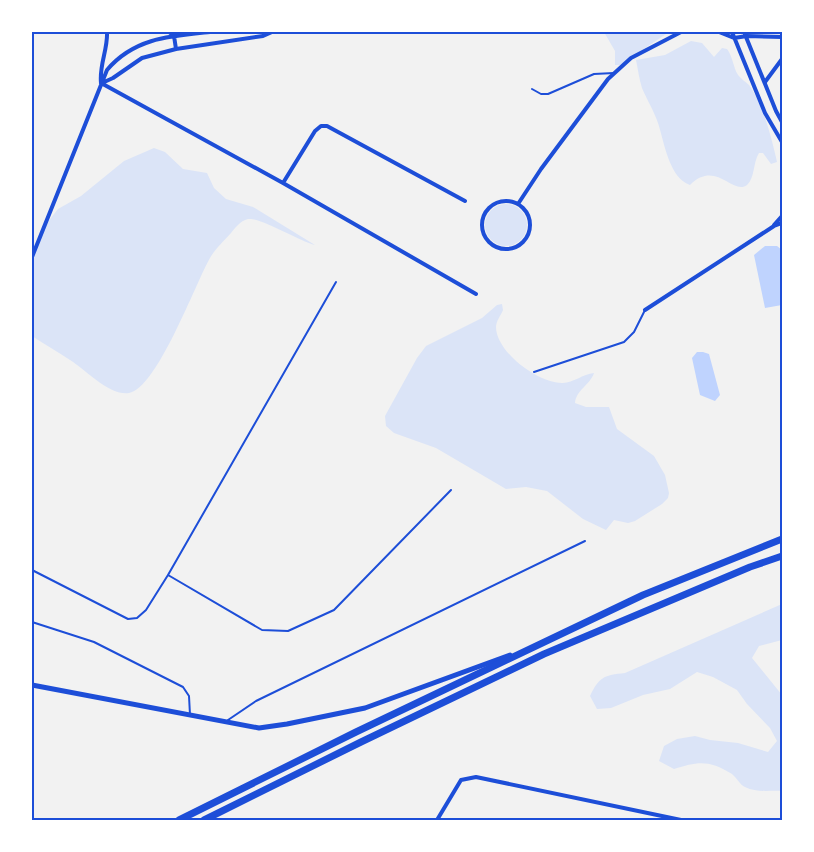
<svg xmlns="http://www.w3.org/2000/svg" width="814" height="852" font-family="'Work Sans',sans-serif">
<rect width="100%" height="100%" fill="#f2f2f2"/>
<path fill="#dbe4f7" d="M604 32H669L620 65H615V51Z
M691 41 702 43 714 57 722 48 727 49C733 57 733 67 738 75 741 79 746 82 749 85 763 104 772 139 777 162L771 164 763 153H759C753 162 755 178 747 185 733 196 716 159 690 185 669 178 664 141 658 123 654 111 647 100 642 88 639 79 638 69 636 60L665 55Z
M154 148 165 152 183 169 207 173 214 188 226 199 253 207 315 245C299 241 260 217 248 219 240 221 235 228 231 233 224 241 215 249 210 258 196 282 157 389 129 393 109 396 85 369 70 360 58 352 44 344 32 336V248L37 241 50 219 58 209 81 196 124 161Z
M485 225a21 21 0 1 1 42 0a21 21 0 1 1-42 0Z
M502 304 503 310C501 315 496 321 496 327 496 352 539 384 563 383 573 383 583 374 594 373 590 385 576 390 575 403L586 407H609L617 429 654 456 665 475 669 493 668 498 662 504 635 521 628 523 614 520 606 530 583 519 547 491 526 487 506 489 436 448 394 433 386 426 385 416 417 358 426 346 482 318 497 305Z
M782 604V640L759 646 752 658 782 695V791C770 790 757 793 745 787 740 785 737 778 732 774 710 760 698 761 674 769L659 761 664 746 677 739 695 736 710 740 738 743 768 752 777 741 770 728 747 704 737 690 713 677 697 672 670 689 643 695 611 708 597 709 590 696C599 677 604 675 625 673Z"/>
<path fill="#bfd3fe" d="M765 246H777L782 250V305L765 308 754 255Z
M697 352H703L709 354 720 395 715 401 700 395 692 358Z"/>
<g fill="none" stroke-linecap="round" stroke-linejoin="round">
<path stroke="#1d4ed8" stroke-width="2" d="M532 89 541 94H548L594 74 614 73
M336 282 168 575 262 630 288 631 334 610 451 490
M534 372 624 342 634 332 645 310
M32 570 128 619 137 618 146 610 168 575
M32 622 94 642 183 687 189 696 190 715
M228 720 256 701 585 541"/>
<path stroke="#1d4ed8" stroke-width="4" d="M169 32 174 36 176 49
M719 32 734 38 747 36 782 37
M732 32 765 113 782 142
M744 32 776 111 782 122
M765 82 782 59
M101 83 283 183 476 294
M101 83C99 65 108 49 107 32
M102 83 113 78 142 58 176 49 263 36 272 32
M283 183 315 131 321 126H327L465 201
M482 225a24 24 0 1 1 48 0a24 24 0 1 1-48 0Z
M518 204 541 169 608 79 631 58 681 32
M774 225 782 216
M32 257 107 70C134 38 170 36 210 32
M645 310 774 226 782 223
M437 820 461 780 476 777 681 820"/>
<path stroke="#1d4ed8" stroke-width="5" d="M32 685 259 728 287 724 365 708 510 655"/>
<path stroke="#1d4ed8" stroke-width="7" d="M179 820 356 732 643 595 782 539
M204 820 361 742 544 654 750 567 782 556"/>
</g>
<rect width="814" height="852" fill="none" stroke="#ffffff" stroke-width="66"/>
<rect x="33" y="33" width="748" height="786" fill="none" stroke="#1d4ed8" stroke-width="2"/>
</svg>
